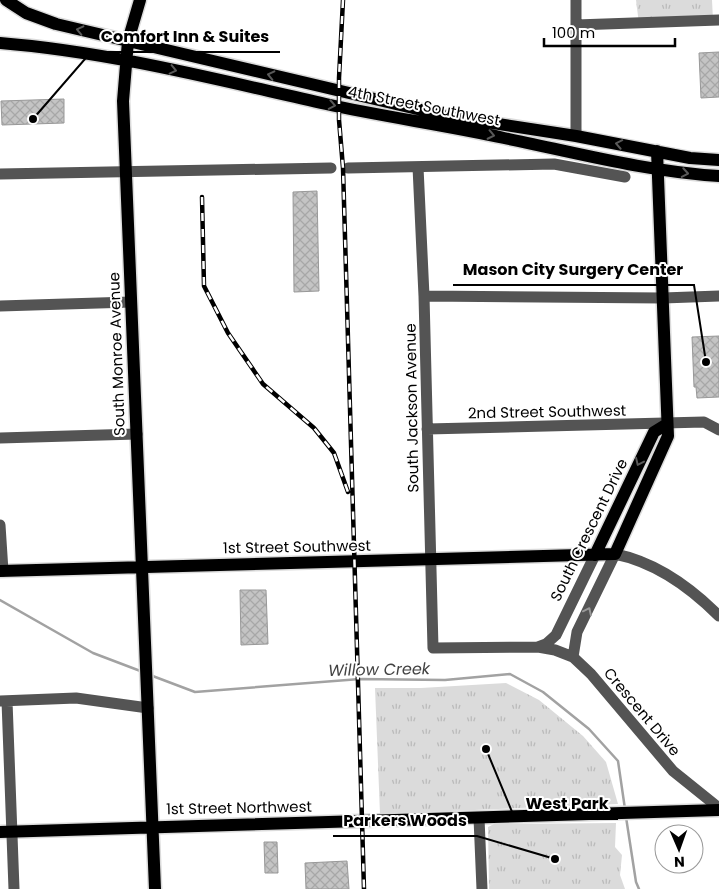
<svg xmlns="http://www.w3.org/2000/svg" width="719" height="889" font-family="Poppins,sans-serif">
<defs>
<pattern id="park-tufts" width="24" height="20" patternUnits="userSpaceOnUse" patternTransform="scale(1.25)"><rect width="24" height="20" fill="#dbdbdb"/><path d="M3 7l-1-3M5 7V3M7 7l1-3M15 17l-1-3M17 17v-4M19 17l1-3" fill="none" stroke="#bababa"/></pattern>
<pattern id="building-cross-hatch" width="8" height="8" patternUnits="userSpaceOnUse" patternTransform="scale(1.25)"><rect width="8" height="8" fill="#c4c4c4"/><path d="M0 0l8 8M0 8l8-8" fill="none" stroke="#a7a7a7"/></pattern>
</defs>
<rect width="100%" height="100%" fill="#fff"/>
<path fill="url(#park-tufts)" d="M636 0H712L713 20 639 24Z
M506 683 539 700 583 736 606 762 618 804 380 814 375 688H421Z
M616 823 615 847 622 855 620 875 625 889H489L488 827 494 824Z"/>
<g fill="none" stroke-linecap="round" stroke-linejoin="round">
<path stroke="#a2a2a2" stroke-width="2.5" d="M0 600 93 653 143 672
M150 675 195 692 360 679 445 680 510 674 543 692 589 729 618 761 625 809
M626 817 636 882 639 889"/>
</g>
<path fill="url(#building-cross-hatch)" stroke="#989898" d="M719 52V97L701 98 699 53Z
M64 99V123L2 125 1 101Z
M317 191 319 291 294 292 293 192Z
M719 336V397L697 398 696 387H694L692 337Z
M240 590H266L268 644 241 645Z
M264 842H277L278 873H265Z
M347 861 349 889H306L305 863Z"/>
<g fill="none" stroke-linecap="round" stroke-linejoin="round">
<g stroke="#dbdbdb" stroke-width="15">
<path id="major" d="M6 0 26 13 56 24 447 116 576 136 690 158 719 160
M140 0 128 41 123 101 155 889
M0 43C111 52 218 80 326 104 385 117 445 125 504 138 573 152 648 172 719 176
M595 555 654 432 667 424
M0 571 615 554 668 436 657 151
M0 832 719 810"/>
</g>
<path stroke="#545454" stroke-width="11" d="M576 0V136
M576 25 719 20
M418 167 424 296 433 648 538 647 555 650 573 657 591 674 673 771 719 808
M348 168 554 164 625 177
M0 174 331 168
M424 296 663 298 719 296
M0 306 131 302
M427 429 704 422 719 430
M0 438 137 434
M0 525 3 571
M538 647 546 644 556 635 595 555
M573 657 577 632 615 554C655 562 691 588 719 616
M0 701 76 698 148 708
M7 701 14 889
M479 818 482 889"/>
<use href="#major" stroke="#000" stroke-width="12"/>
<g stroke="#000" stroke-width="4.5">
<path id="rail" d="M343 0 339 78V120L343 168 364 889
M202 197 204 286 228 333 263 384 314 428 334 453 348 492"/>
</g>
<use href="#rail" stroke="#fff" stroke-width="2.5" stroke-dasharray="8" stroke-linecap="butt"/>
</g>
<defs><path id="oneway-chevron" d="M-2-3.5L2.5 0L-2 3.5" fill="none" stroke-width="1.6" stroke-linecap="round" stroke-linejoin="round" transform="scale(1.25)"/></defs>
<g stroke="#595959">
<use href="#oneway-chevron" transform="translate(80 30) rotate(-167)"/>
<use href="#oneway-chevron" transform="translate(173 70) rotate(13)"/>
<use href="#oneway-chevron" transform="translate(271 75) rotate(-167)"/>
<use href="#oneway-chevron" transform="translate(332 105) rotate(11)"/>
<use href="#oneway-chevron" transform="translate(491 135) rotate(12)"/>
<use href="#oneway-chevron" transform="translate(619 144) rotate(-169)"/>
<use href="#oneway-chevron" transform="translate(685 173) rotate(10)"/>
<use href="#oneway-chevron" transform="translate(639 462) rotate(115)"/>
</g>
<use stroke="#989898" href="#oneway-chevron" transform="translate(588 611) rotate(-64)"/>
<g text-anchor="middle" stroke-width="4" stroke-linejoin="round" paint-order="stroke">
<g font-size="15" fill="#000" stroke="#fff">
<text transform="translate(424 106) rotate(11)" y="5">4th Street Southwest</text>
<text transform="translate(117 354) rotate(-92)" y="5">South Monroe Avenue</text>
<text transform="translate(412 408) rotate(-91)" y="5">South Jackson Avenue</text>
<text transform="translate(547 412) rotate(-1)" y="5">2nd Street Southwest</text>
<text transform="translate(589 530) rotate(-64)" y="5">South Crescent Drive</text>
<text transform="translate(297 547) rotate(-1)" y="5">1st Street Southwest</text>
<text transform="translate(642 712) rotate(50)" y="5">Crescent Drive</text>
<text transform="translate(239 808) rotate(-1)" y="5">1st Street Northwest</text>
</g>
<g font-size="16" font-style="italic" fill="#434343" stroke="#fff">
<text transform="translate(379 669) rotate(-1)" y="6">Willow Creek</text>
</g>
</g>
<path fill="none" stroke="#000" stroke-width="2" d="M33 119L91 52H280M706 362L694 285H453M486 749L515 819H618M555 859L477 836H333"/>
<g fill="#000" stroke="#fff" stroke-width="2">
<circle cx="33" cy="119" r="5"/>
<circle cx="706" cy="362" r="5"/>
<circle cx="486" cy="749" r="5"/>
<circle cx="555" cy="859" r="5"/>
</g>
<g font-size="16" text-anchor="middle" font-weight="bold" fill="#000" stroke="#fff" stroke-width="4" stroke-linejoin="round" paint-order="stroke">
<text x="185" y="42">Comfort Inn &amp; Suites</text>
<text x="573" y="275">Mason City Surgery Center</text>
<text x="567" y="809">West Park</text>
<text x="405" y="826">Parkers Woods</text>
</g>
<g transform="translate(679 849) rotate(178)"><circle r="24" fill="#ffffff" stroke="#999999"/>
<path d="M0-4L9 19L0 12L-9 19Z" fill="#000000"/>
<text y="-8" font-size="14" font-weight="bold" text-anchor="middle" fill="#000000">N</text>
</g>
<path d="M544 38v8h131v-8" fill="none" stroke="#000000" stroke-width="2.5"/>
<text x="552" y="38" font-size="15" fill="#000000" stroke="#ffffff" stroke-width="4" paint-order="stroke">100 m</text>
</svg>
